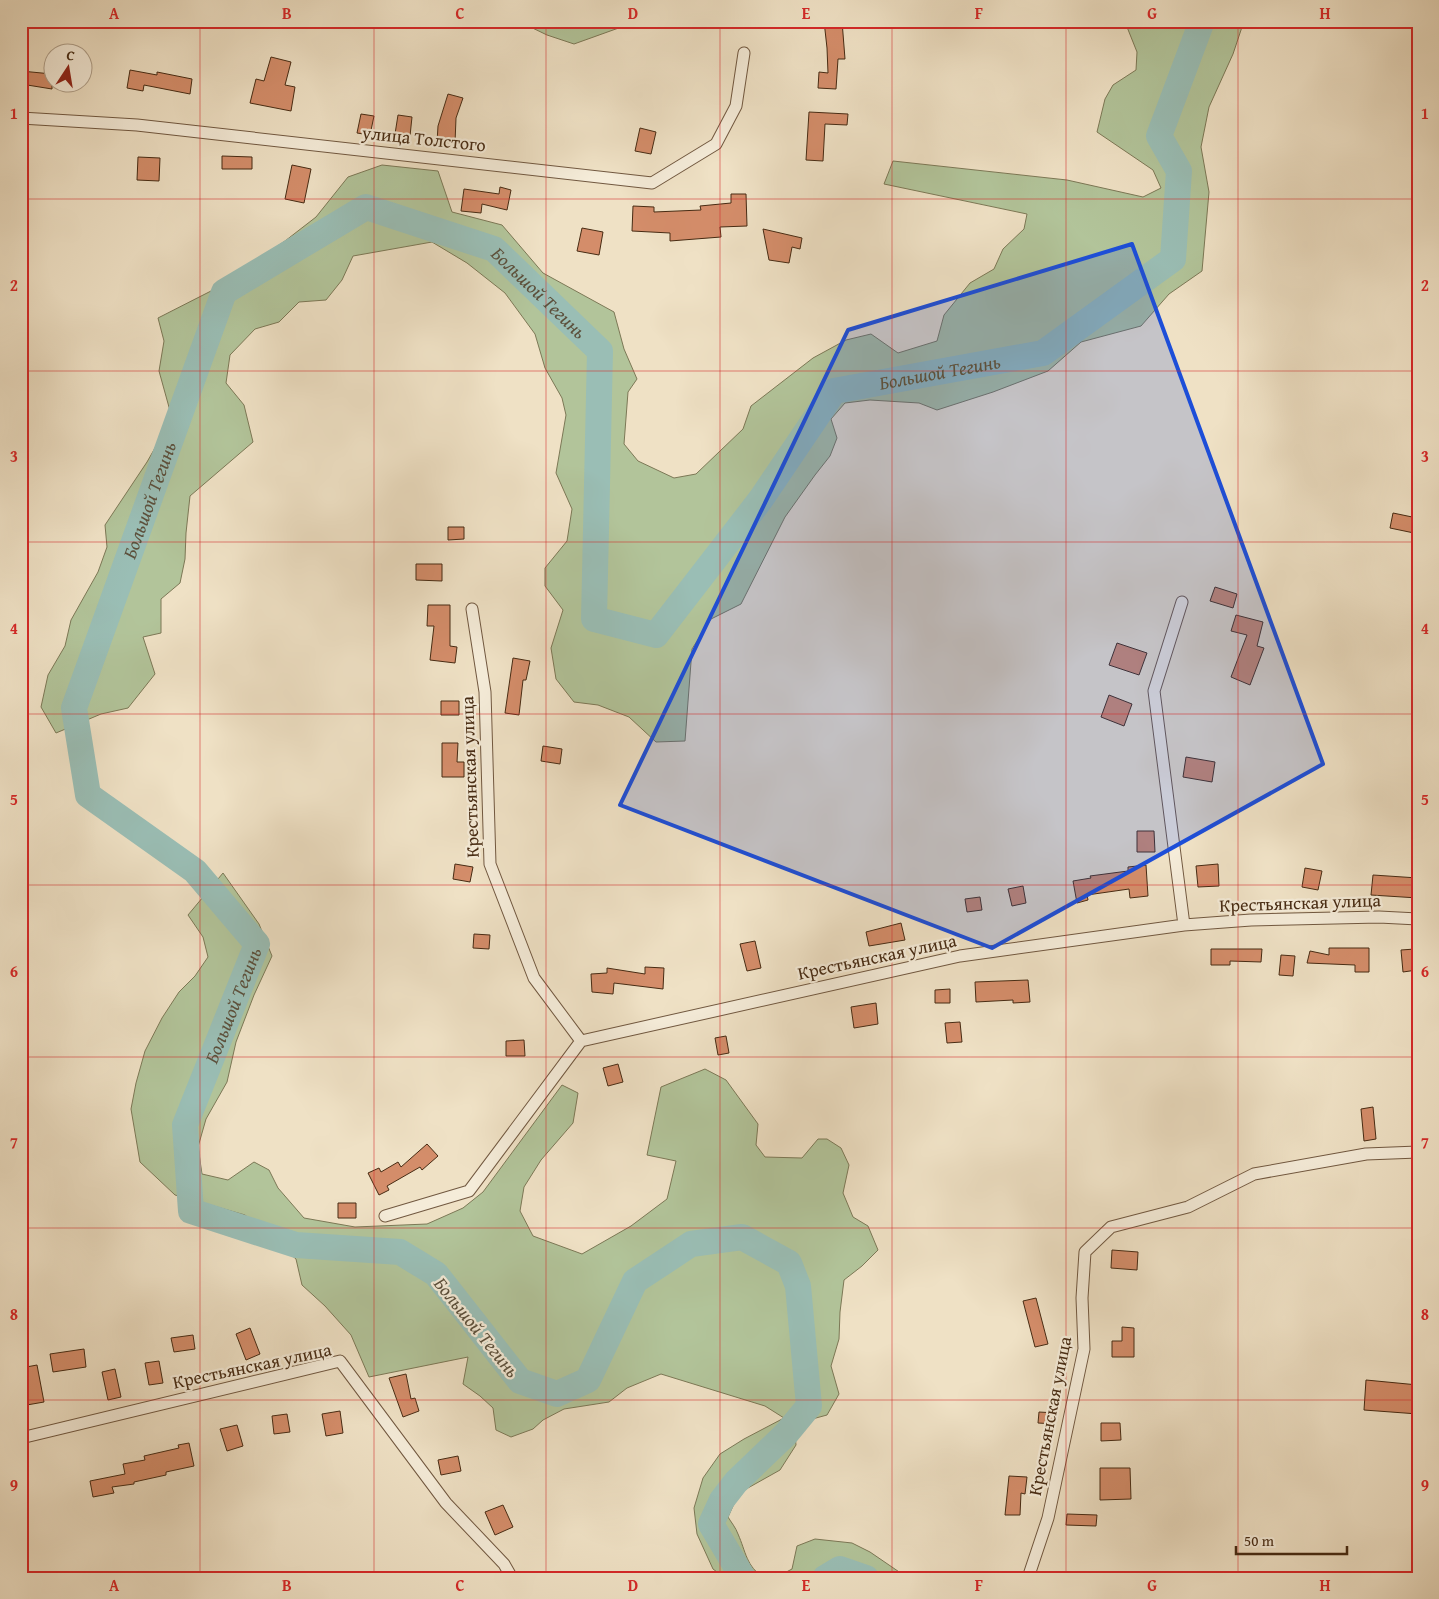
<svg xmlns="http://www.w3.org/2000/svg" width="1439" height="1599" font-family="'Gentium Book Plus',serif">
<rect width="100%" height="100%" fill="#efe1c5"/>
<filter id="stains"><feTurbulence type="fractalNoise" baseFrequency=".004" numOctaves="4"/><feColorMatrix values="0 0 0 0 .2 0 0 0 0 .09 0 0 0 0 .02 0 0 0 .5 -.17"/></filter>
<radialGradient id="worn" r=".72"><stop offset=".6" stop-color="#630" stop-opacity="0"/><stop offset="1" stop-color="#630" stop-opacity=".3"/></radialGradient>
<path fill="#b2c49a" stroke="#7c7856" d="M518 21H631L627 25 574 44 547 35Z
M1131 21H1244L1233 54 1209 107 1201 147 1209 192 1202 271 1169 294 1141 326 1081 342 1048 371 993 392 937 410 919 403 870 400 845 403 831 419 837 438 830 456 815 475 785 517 741 604 711 619 692 649 685 741 656 742 629 717 598 705 574 702 556 679 551 648 563 610 545 586V568L567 541 572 509 556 473 566 415 562 398 545 368 535 334 505 293 467 263 432 242 353 256 342 280 326 300 299 302 279 322 255 329 230 355 226 383 244 405 253 442 190 496 186 533 185 559 180 583 161 599V633L143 637 155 674 128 708 101 714 56 733 41 707 48 675 65 646 71 620 98 572 107 547 105 525 147 462 172 418 159 371 164 341 158 318 211 291 285 241 316 217 348 177 382 165 438 171 452 212 502 225 543 273 614 312 624 349 637 379 628 392 624 444 638 461 674 478 696 474 743 429 751 406 813 358 846 340 871 334 898 353 937 341 944 315 970 283 994 269 1003 249 1024 229 1027 214 884 184 893 161 1067 180 1143 197 1161 188 1153 170 1097 132 1105 99 1113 85 1136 70 1137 52 1127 27Z
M223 873 259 924 272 956 254 995 236 1042 227 1082 206 1119 198 1147 202 1174 228 1180 254 1162 269 1170 278 1188 304 1218 355 1227 427 1224 463 1208 483 1192 562 1085 578 1093 573 1123 541 1160 524 1187 520 1211 533 1236 582 1254 631 1226 667 1199 676 1161 647 1155 661 1087 705 1069 726 1080 758 1124 756 1145 765 1157 802 1158 818 1139H827L841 1148 849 1165 843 1193 853 1217 868 1226 878 1250 862 1266 844 1280 840 1312 839 1339 831 1366 839 1394 827 1415 794 1424 796 1445 780 1470 739 1493 728 1517C731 1522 736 1528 738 1534 746 1552 746 1566 764 1578H725L713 1569 697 1534 694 1508 703 1478 720 1454 744 1439 784 1418 765 1406 661 1374 627 1388 609 1402 564 1409 543 1420 533 1429 511 1437 496 1430 493 1408 480 1396 463 1384 468 1357 369 1377 351 1335 325 1306 302 1285 296 1259 245 1215 175 1195 140 1162 131 1109 136 1083 145 1051 162 1018 179 992 195 976 208 957 203 937 188 915Z
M815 1539 852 1543 870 1552 908 1578H775L792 1569 797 1546Z"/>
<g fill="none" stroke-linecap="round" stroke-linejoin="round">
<g stroke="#9abeb5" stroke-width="26">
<path id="s1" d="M743 1578 711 1524 722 1500 736 1482 786 1434 809 1406 798 1286 789 1263 742 1237 691 1244 635 1281 588 1380 557 1394 520 1381 436 1274 400 1252 296 1245 191 1211 185 1125 257 944 195 871 88 795 74 708 224 292 366 207 494 249 600 351 594 619 656 635 761 499 834 391 1043 353 1173 259 1179 171 1159 136 1202 21"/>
<path d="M825 1578 840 1569 866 1578"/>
</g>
</g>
<path fill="#d48d6a" stroke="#472b13" d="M824 21H842L845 59H838L836 89 818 88 819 72 828 73 827 48Z
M271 57 291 62 285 85 295 87 291 111 250 103 256 79 264 81Z
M130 70 157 75V72L192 79 190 94 144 85 143 91 127 88Z
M21 71 52 74V89L21 84Z
M448 94 463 98 456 118 455 143 437 142 438 126Z
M809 112 848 114 847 125 825 124 823 161 806 160Z
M361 114 374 116 370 135 357 133Z
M398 115 412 117 410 136 395 134Z
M640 128 656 132 651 154 635 151Z
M222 156 252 157V169H222Z
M138 157 160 158 159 181 137 180Z
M292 165 311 169 304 203 285 199Z
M500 187 511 190 507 210 482 204 481 213 461 211 464 189 499 194Z
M731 194H746L747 226 720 227 721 237 670 241V233L632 231 633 206 654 207V212L701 210 700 206 731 203Z
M582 228 603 232 599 255 577 251Z
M763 229 802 238 800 249 792 247 789 263 769 260Z
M1393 513 1417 518 1414 533 1390 528Z
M448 527H464V539L448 540Z
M416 564H442V581L416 580Z
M1215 587 1237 594 1233 608 1210 601Z
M428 605H450V646L457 647 455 663 430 660 434 626H427Z
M1236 615 1263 622 1257 646 1264 648 1250 685 1231 677 1247 635 1231 631Z
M1117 643 1147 653 1139 675 1109 665Z
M513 658 530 661 526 680H523L519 715 505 713Z
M1109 695 1132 704 1124 726 1101 717Z
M441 701H459V715H441Z
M442 743H458L457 762H464V777H442Z
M543 746 562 749 560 764 541 761Z
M1186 757 1215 762 1212 782 1183 777Z
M1137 831H1154L1155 852H1137Z
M455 864 473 867 470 882 453 879Z
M1218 864 1219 886 1198 887 1196 866Z
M1146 865 1148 896 1130 898 1129 889 1087 895 1088 900 1077 903 1073 881 1091 878 1090 876 1128 871V867Z
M1305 868 1322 871 1318 890 1302 887Z
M1373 875 1418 878V898L1371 895Z
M1023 886 1026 903 1012 906 1008 889Z
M980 897 982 910 967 912 965 899Z
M901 923 905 940 869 946 866 932Z
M474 934 490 935 489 949 473 948Z
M755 941 761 968 747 971 740 944Z
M1329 948H1369V972H1355V965L1307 963 1310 951 1329 955Z
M1211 949H1262L1261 962 1230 961V965H1211Z
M1415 949 1417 970 1403 972 1401 950Z
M1281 955 1295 956 1293 976 1279 975Z
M645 967 664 968 663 989 614 983 613 994 592 992 591 974 607 973V968L645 974Z
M1028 980 1030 1002 1013 1003V1000L976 1002 975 982Z
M950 989V1003H935V990Z
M876 1003 878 1024 854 1028 851 1007Z
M960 1022 962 1042 947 1043 945 1023Z
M726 1036 729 1053 718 1055 715 1038Z
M524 1040 525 1056H506V1041Z
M618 1064 623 1082 608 1086 603 1068Z
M1373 1107 1376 1139 1364 1141 1361 1109Z
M427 1144 438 1156 422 1170 420 1167 387 1186 389 1190 379 1195 368 1173 379 1168 381 1172 398 1162 401 1167Z
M338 1203H356V1218H338Z
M1112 1250 1138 1252 1137 1270 1111 1268Z
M1036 1298 1048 1344 1035 1347 1023 1301Z
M1122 1327 1134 1328V1357H1112V1341H1122Z
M250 1328 260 1354 246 1360 236 1334Z
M193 1335 195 1349 174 1352 171 1338Z
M84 1349 86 1367 53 1372 50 1354Z
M159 1361 163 1383 149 1385 145 1363Z
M37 1365 44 1402 21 1406V1368Z
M115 1369 121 1397 108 1400 102 1372Z
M406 1374 411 1399 415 1398 419 1411 403 1417 389 1378Z
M1366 1380 1418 1385V1414L1364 1410Z
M340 1411 343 1433 326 1436 322 1414Z
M1039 1412 1056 1413 1055 1424 1038 1423Z
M287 1414 290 1432 274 1434 272 1416Z
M1101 1423H1120L1121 1440 1101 1441Z
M237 1425 243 1446 227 1451 220 1429Z
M189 1443 194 1466 166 1472V1475L134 1482V1484L112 1487 114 1493 93 1497 90 1481 125 1474 123 1464 145 1460 144 1456 179 1448 178 1445Z
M458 1456 461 1471 441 1475 438 1460Z
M1100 1468H1130L1131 1499 1100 1500Z
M1009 1476 1027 1477 1025 1494 1021 1493 1020 1515H1005Z
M503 1505 513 1527 495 1535 485 1512Z
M1067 1514 1097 1515 1096 1526 1066 1525Z"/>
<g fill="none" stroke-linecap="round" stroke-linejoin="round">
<g stroke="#715840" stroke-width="13">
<path id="minor" d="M21 118 137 125 652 183 716 144 736 106 744 53
M1182 602 1154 691 1184 925
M472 609 485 692 490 864 534 978 581 1041
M385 1216 469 1191 581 1041 960 956 1184 925 1251 920 1379 917 1418 919
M21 1438 340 1361 446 1503 504 1564 512 1578
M1028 1578 1048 1518 1084 1349 1082 1298 1085 1252 1111 1227 1188 1207 1254 1174 1366 1154 1418 1152"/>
</g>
<use href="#minor" stroke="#f5ecd9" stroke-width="11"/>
</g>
<path fill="#1d4ed8" fill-opacity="0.2" stroke="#1d4ed8" stroke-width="4" stroke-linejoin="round" d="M1132 244 1323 764 992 948 620 805 848 330Z"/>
<path fill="none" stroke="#d62828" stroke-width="1" stroke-opacity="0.55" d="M200 21V1578M374 21V1578M546 21V1578M720 21V1578M892 21V1578M1066 21V1578M1238 21V1578M21 199H1418M21 371H1418M21 542H1418M21 714H1418M21 885H1418M21 1057H1418M21 1228H1418M21 1400H1418"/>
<g text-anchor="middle" stroke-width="4.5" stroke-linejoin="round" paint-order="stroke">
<g font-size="18" fill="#472b13" stroke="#f5ecd9">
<text transform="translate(424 139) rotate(6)" y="6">улица Толстого</text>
<text transform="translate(470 777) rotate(-92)" y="6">Крестьянская улица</text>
<text transform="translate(1300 903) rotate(-2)" y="6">Крестьянская улица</text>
<text transform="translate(877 957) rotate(-12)" y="6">Крестьянская улица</text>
<text transform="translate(252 1366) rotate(-12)" y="6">Крестьянская улица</text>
<text transform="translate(1050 1416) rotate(-79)" y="6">Крестьянская улица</text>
</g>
<g font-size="19" font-style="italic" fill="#5c503c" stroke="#f5ecd9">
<text dy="7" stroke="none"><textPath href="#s1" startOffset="2512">Большой Тегинь</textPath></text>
<text dy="7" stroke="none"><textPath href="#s1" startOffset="3338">Большой Тегинь</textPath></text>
<text dy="7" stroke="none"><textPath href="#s1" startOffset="1928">Большой Тегинь</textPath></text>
<text dy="7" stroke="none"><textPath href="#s1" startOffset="1326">Большой Тегинь</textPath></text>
<text transform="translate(477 1327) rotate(51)" y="7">Большой Тегинь</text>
</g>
</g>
<rect width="1439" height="1599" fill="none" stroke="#efe1c5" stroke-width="55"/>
<g transform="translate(68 68) rotate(12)"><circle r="24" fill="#f5ecd9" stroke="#af9f8a"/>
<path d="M0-4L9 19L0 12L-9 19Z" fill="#8f2418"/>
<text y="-8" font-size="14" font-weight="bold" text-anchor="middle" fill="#472b13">С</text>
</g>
<path d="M1236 1546v8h111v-8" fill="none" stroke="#472b13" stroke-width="2.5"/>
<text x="1244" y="1546" font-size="15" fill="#472b13" stroke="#f5ecd9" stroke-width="4" paint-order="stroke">50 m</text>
<rect x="28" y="28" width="1384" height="1544" fill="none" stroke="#d62828" stroke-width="2"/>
<g font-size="16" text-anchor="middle" font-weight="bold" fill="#d62828">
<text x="114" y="19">A</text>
<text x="287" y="19">B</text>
<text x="460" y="19">C</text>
<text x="633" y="19">D</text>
<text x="806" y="19">E</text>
<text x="979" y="19">F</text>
<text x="1152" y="19">G</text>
<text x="1325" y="19">H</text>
<text x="14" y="119">1</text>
<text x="1425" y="119">1</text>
<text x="14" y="291">2</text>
<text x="1425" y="291">2</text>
<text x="14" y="462">3</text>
<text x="1425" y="462">3</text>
<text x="14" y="634">4</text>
<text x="1425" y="634">4</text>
<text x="14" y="805">5</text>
<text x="1425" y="805">5</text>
<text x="14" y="977">6</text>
<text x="1425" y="977">6</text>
<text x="14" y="1148">7</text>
<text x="1425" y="1148">7</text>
<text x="14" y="1320">8</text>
<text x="1425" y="1320">8</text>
<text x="14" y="1491">9</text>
<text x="1425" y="1491">9</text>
<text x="114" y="1591">A</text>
<text x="287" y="1591">B</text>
<text x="460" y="1591">C</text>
<text x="633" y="1591">D</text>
<text x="806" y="1591">E</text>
<text x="979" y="1591">F</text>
<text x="1152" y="1591">G</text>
<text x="1325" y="1591">H</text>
</g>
<rect width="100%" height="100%" filter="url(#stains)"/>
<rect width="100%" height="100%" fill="url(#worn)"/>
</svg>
